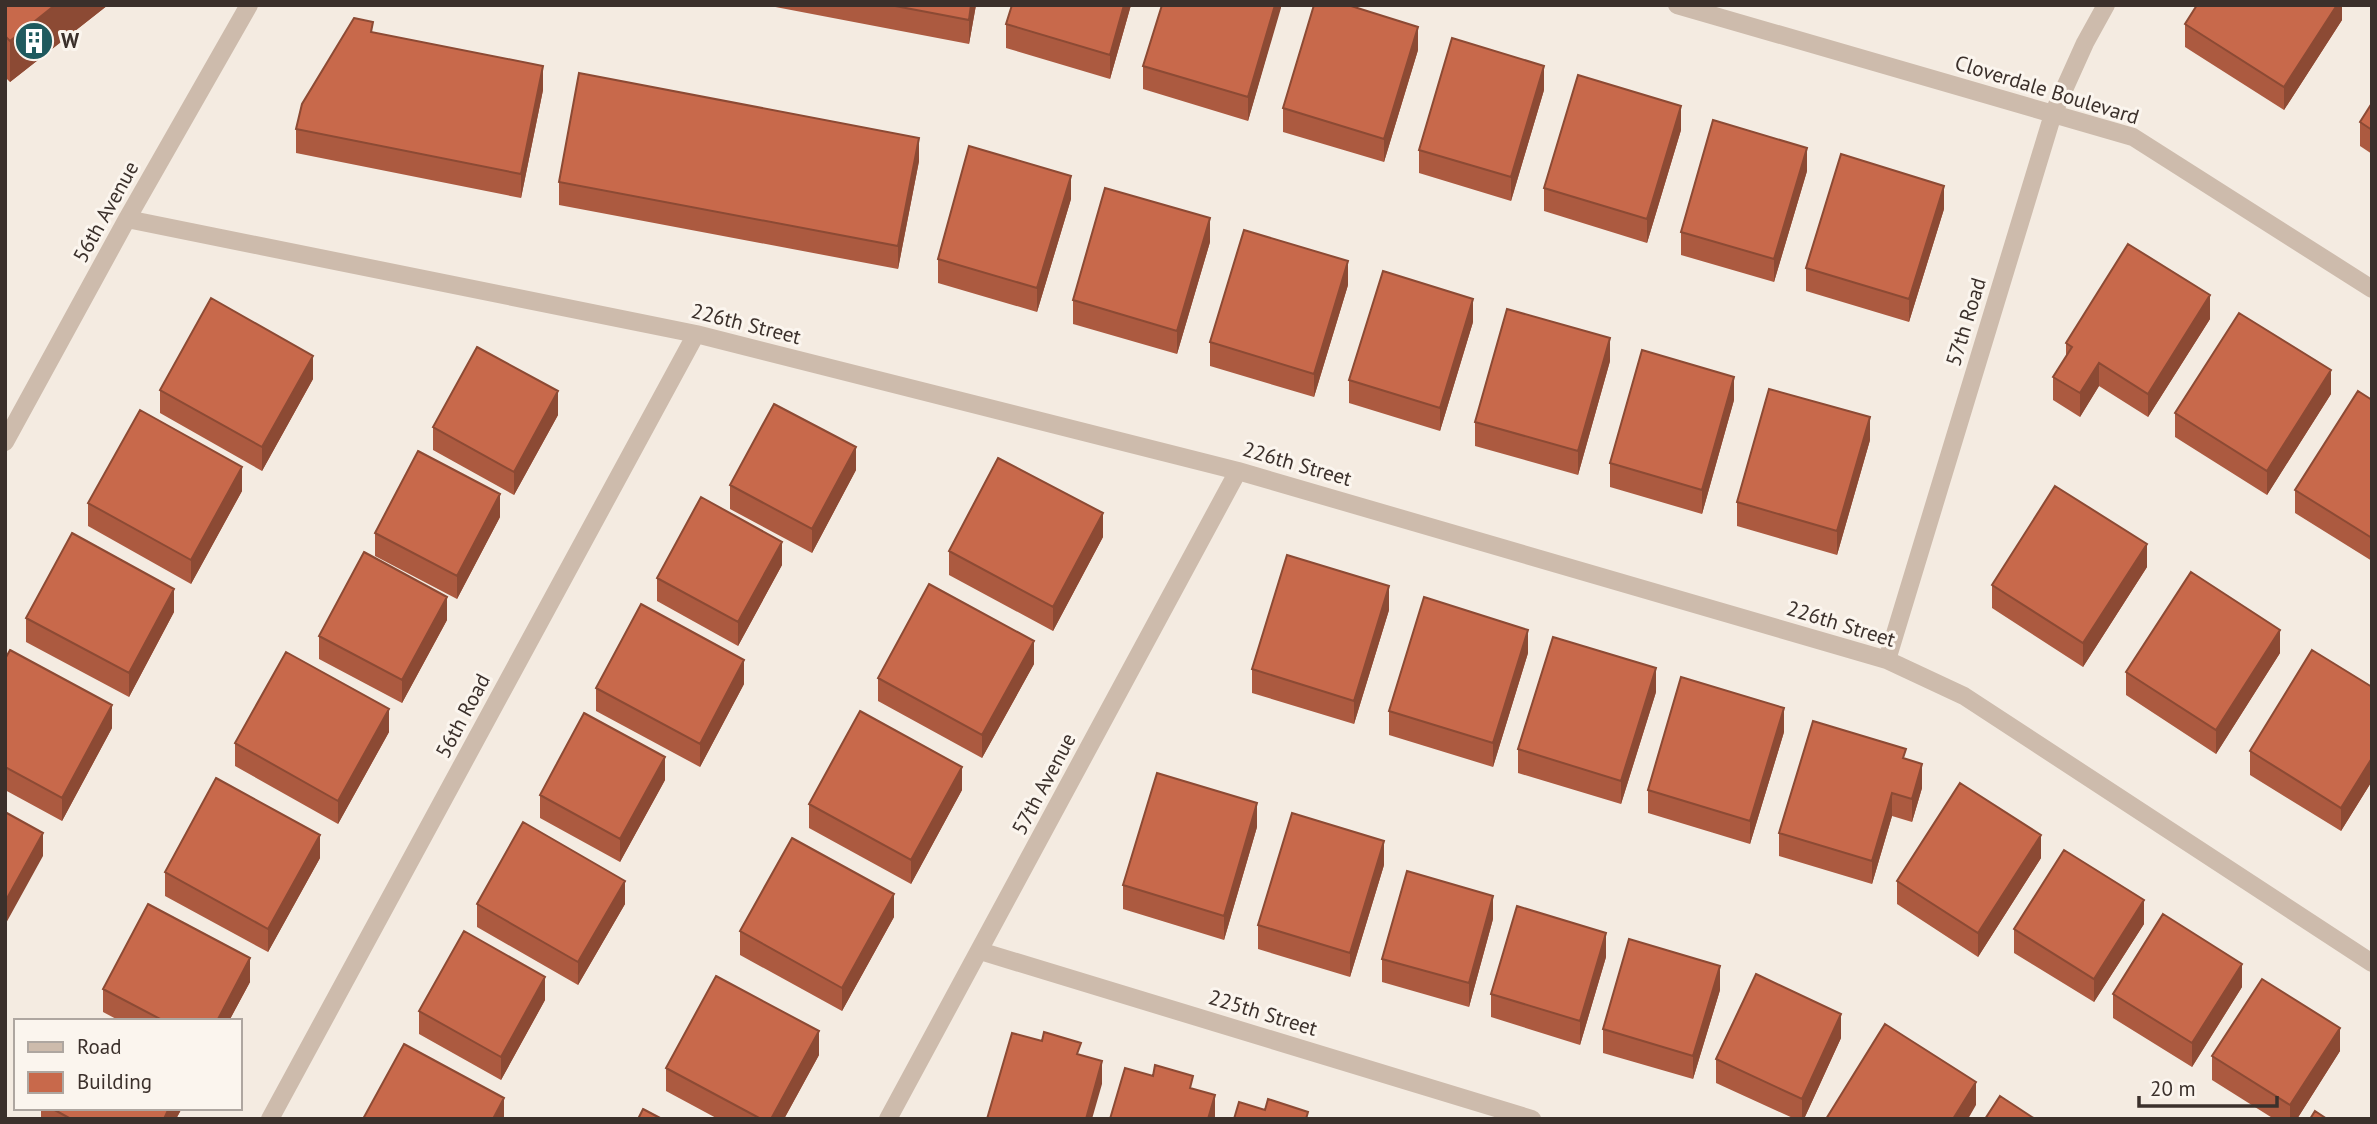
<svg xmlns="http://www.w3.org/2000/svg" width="2377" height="1124" font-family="'PT Sans',sans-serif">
<rect width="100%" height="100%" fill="#f4ebe1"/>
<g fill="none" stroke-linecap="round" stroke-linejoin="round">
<path stroke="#cdbbac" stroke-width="18" d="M1677 5 2133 137 2372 289
M127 219 696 334 1238 471 1887 660 1964 696 2372 963
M5 442 127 219 249 5
M1887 660 2053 114 2085 43 2106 5
M980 951 1532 1119
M270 1119 696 334
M888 1119 1238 471"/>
</g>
<path fill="#ac5a40" d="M5 5H108L10 82 5 77Z
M765 5H976L969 44Z
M1131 5 1110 79 1006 48V24Z
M1281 5 1248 121 1143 89V66Z
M2342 5V20L2284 110 2185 47V24Z
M373 32 543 90 521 198 296 153V129Z
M1418 50 1384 162 1283 132V108Z
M1544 90 1511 201 1419 173V150Z
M2372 103V154L2360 146V122Z
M1681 130 1647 243 1544 211V188Z
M919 161 898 269 559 205V182Z
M1807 171 1774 282 1681 255V232Z
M1071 199 1037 312 938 283V259Z
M1944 209 1909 322 1806 291V268Z
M1210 242 1177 354 1073 324V300Z
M1348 285 1314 397 1210 366V342Z
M2210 319 2148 417 2099 386 2080 417 2053 400V377L2066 357V343Z
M1473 322 1440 431 1349 403V380Z
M1610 361 1578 475 1475 446V422Z
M313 379 262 471 160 413V390Z
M2331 394 2267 495 2175 437V413Z
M1734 400 1702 514 1610 487V463Z
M2372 400V561L2295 513V490Z
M558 415 514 495 433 450V427Z
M1870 440 1837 555 1737 526V502Z
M856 470 812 553 730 509V485Z
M242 491 191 584 88 526V503Z
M500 517 457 599 375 556V533Z
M1103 537 1053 631 949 575V551Z
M782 565 738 646 657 601V578Z
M2147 567 2083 667 1992 608V585Z
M1389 610 1354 724 1252 693V669Z
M174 612 129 697 26 642V618Z
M447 620 402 703 319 659V636Z
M1528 653 1493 767 1389 735V711Z
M2280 653 2216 754 2126 695V672Z
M5 659 112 728 62 821 5 790Z
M1034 664 982 758 878 701V678Z
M744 684 700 767 596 711V688Z
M2372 687V781L2341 831 2250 775V751Z
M1656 692 1621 804 1518 773V749Z
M389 732 338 824 235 766V743Z
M1784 732 1750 844 1648 813V790Z
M1906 759 1922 788 1912 822 1892 816 1872 884 1779 856V833Z
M665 780 620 862 540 818V795Z
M962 790 911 884 809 828V804Z
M2372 826V851H2371Z
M1257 827 1224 940 1123 909V885Z
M320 858 268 952 165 896V872Z
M2041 858 1978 957 1897 904V881Z
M1384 865 1350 977 1258 949V925Z
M477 904H625L578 985 477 927Z
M894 917 842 1011 740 955V931Z
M1493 919 1469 1007 1382 982V959Z
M2144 924 2094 1002 2014 953V929Z
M1606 957 1580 1045 1491 1017V994Z
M250 982 229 1021H120L103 1012V989Z
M2242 987 2192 1067 2113 1018V994Z
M1720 990 1693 1079 1603 1053V1029Z
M545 1000 501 1080 419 1034V1011Z
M1841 1038 1804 1119H1795L1716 1083V1059Z
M2340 1051 2297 1119H2274L2212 1080V1056Z
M819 1055 784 1119H718L666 1091V1068Z
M41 1108H182L176 1119H41Z"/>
<path fill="#8c4a34" d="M55 5H108L10 82V41Z
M971 5H976L969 44V20Z
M1124 5H1131L1110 79V55Z
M1275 5H1281V8L1248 121V97Z
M2337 5H2342V20L2284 110V87Z
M1418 27V50L1384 162V139Z
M543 66V90L521 198V174Z
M1544 66V90L1511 201V177Z
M1681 106V130L1647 243V219Z
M919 138V161L898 269V246Z
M1807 148V171L1774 282V259Z
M1071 176V199L1037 312V288Z
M1944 186V209L1909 322V299Z
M1210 218V242L1177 354V331Z
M1348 261V285L1314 397V374Z
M2210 295V319L2148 417V394Z
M1473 299V322L1440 431V408Z
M1610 338V361L1578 475V451Z
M313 356V379L262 471V447Z
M2099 363V386L2080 417V393Z
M2331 370V394L2267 495V471Z
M1734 377V400L1702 514V490Z
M558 391V415L514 495V472Z
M1870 417V440L1837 555V531Z
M856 447V470L812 553V529Z
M242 467V491L191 584V560Z
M500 494V517L457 599V576Z
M1103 513V537L1053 631V607Z
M782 542V565L738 646V622Z
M2147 544V567L2083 667V643Z
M1389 586V610L1354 724V701Z
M174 589V612L129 697V673Z
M447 597V620L402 703V680Z
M1528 630V653L1493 767V743Z
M2280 630V653L2216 754V730Z
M1034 641V664L982 758V735Z
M744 660V684L700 767V744Z
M1656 668V692L1621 804V781Z
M112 705V728L62 821V798Z
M1784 708V732L1750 844V821Z
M389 709V732L338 824V801Z
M665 757V780L620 862V839Z
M2372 758V781L2341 831V808Z
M1922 764V788L1912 822V799Z
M962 767V790L911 884V860Z
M1892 793V816L1872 884V861Z
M1257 803V827L1224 940V916Z
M43 833V856L5 925V902Z
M320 835V858L268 952V929Z
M2041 835V858L1978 957V933Z
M1384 841V865L1350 977V953Z
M625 881V904L578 985V962Z
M894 894V917L842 1011V988Z
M1493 896V919L1469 1007V983Z
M2144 900V924L2094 1002V979Z
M1606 933V957L1580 1045V1021Z
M250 958V982L229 1021H217Z
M2242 964V987L2192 1067V1043Z
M1720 966V990L1693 1079V1056Z
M545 977V1000L501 1080V1057Z
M1841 1014V1038L1804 1119H1802V1099Z
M2340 1028V1051L2297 1119H2290V1105Z
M819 1031V1055L784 1119H771Z
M1102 1061V1084L1092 1119H1086Z
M1976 1082V1105L1968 1119H1953Z
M1215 1095V1119H1208Z
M504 1098V1119H493Z
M169 1108H182L176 1119H164Z"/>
<path fill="#c8694b" stroke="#8c4a34" stroke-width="2" d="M5 5H55L10 41 5 36Z
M890 5H971L969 20Z
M1012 5H1124L1110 55 1006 24Z
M1162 5H1275L1248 97 1143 66Z
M1314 5H1348L1418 27 1384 139 1283 108Z
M2197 5H2337L2284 87 2185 24Z
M354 18 373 22 371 32 543 66 521 174 296 129 302 104Z
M1452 38 1544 66 1511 177 1419 150Z
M579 73 919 138 898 246 559 182Z
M1578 75 1681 106 1647 219 1544 188Z
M2372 103V130L2360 122Z
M1713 120 1807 148 1774 259 1681 232Z
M969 146 1071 176 1037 288 938 259Z
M1841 154 1944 186 1909 299 1806 268Z
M1105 188 1210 218 1177 331 1073 300Z
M1244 230 1348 261 1314 374 1210 342Z
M2128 244 2210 295 2148 394 2099 363 2080 393 2053 377 2072 347 2066 343Z
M1383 271 1473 299 1440 408 1349 380Z
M211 298 313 356 262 447 160 390Z
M1507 309 1610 338 1578 451 1475 422Z
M2239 313 2331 370 2267 471 2175 413Z
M477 347 558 391 514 472 433 427Z
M1642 350 1734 377 1702 490 1610 463Z
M1769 389 1870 417 1837 531 1737 502Z
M2358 391 2372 400V538L2295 490Z
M774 404 856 447 812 529 730 485Z
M140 410 242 467 191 560 88 503Z
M418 451 500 494 457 576 375 533Z
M998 458 1103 513 1053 607 949 551Z
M2055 486 2147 544 2083 643 1992 585Z
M701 497 782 542 738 622 657 578Z
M72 533 174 589 129 673 26 618Z
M364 552 447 597 402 680 319 636Z
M1287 555 1389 586 1354 701 1252 669Z
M2191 572 2280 630 2216 730 2126 672Z
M929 584 1034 641 982 735 878 678Z
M1424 597 1528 630 1493 743 1389 711Z
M641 604 744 660 700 744 596 688Z
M1553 637 1656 668 1621 781 1518 749Z
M10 650 112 705 62 798 5 767V659Z
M2312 650 2372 687V758L2341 808 2250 751Z
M286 652 389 709 338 801 235 743Z
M1681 677 1784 708 1750 821 1648 790Z
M860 711 962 767 911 860 809 804Z
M584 713 665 757 620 839 540 795Z
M1813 721 1906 749 1903 758 1922 764 1912 799 1892 793 1872 861 1779 833Z
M1157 773 1257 803 1224 916 1123 885Z
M216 778 320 835 268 929 165 872Z
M1960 783 2041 835 1978 933 1897 881Z
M5 812 43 833 5 902Z
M1292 813 1384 841 1350 953 1258 925Z
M523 822 625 881 578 962 477 904Z
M792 838 894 894 842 988 740 931Z
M2064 850 2144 900 2094 979 2014 929Z
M1407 871 1493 896 1469 983 1382 959Z
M148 904 250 958 217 1021H164L103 989Z
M1517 906 1606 933 1580 1021 1491 994Z
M2163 914 2242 964 2192 1043 2113 994Z
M464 931 545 977 501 1057 419 1011Z
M1629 939 1720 966 1693 1056 1603 1029Z
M1756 974 1841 1014 1802 1099 1716 1059Z
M716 976 819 1031 771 1119H761L666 1068Z
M2262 979 2340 1028 2290 1105 2212 1056Z
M1885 1024 1976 1082 1953 1119H1826Z
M1044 1032 1081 1043 1077 1054 1102 1061 1086 1119H987L1012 1033 1042 1041Z
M404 1044 504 1098 493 1119H363Z
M1155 1065 1193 1076 1190 1088 1215 1095 1208 1119H1110L1125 1068 1153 1076Z
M2000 1096 2035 1119H1985Z
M1268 1099 1308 1112 1306 1119H1234L1239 1102 1265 1110Z
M51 1108H169L164 1119H71Z
M643 1109 662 1119H638Z
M2315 1111 2327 1119H2310Z"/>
<defs>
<g id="building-disc" transform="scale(2.0125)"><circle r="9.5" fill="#1f5a5e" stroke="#fbf5ee"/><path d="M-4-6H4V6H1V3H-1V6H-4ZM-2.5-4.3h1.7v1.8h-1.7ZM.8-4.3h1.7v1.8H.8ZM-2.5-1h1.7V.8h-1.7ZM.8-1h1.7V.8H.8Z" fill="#fff"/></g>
</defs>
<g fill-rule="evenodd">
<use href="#building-disc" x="34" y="41"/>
</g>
<g text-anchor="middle" stroke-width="6" stroke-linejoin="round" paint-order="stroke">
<g font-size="21" font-weight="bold" fill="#3b302b" stroke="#fbf5ee" text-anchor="start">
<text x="61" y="48">W</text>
</g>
<g font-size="21" fill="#3b302b" stroke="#fbf5ee">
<text transform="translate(2047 90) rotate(17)" y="7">Cloverdale Boulevard</text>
<text transform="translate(106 212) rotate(-61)" y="7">56th Avenue</text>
<text transform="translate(1966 322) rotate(-73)" y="7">57th Road</text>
<text transform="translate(746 324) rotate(14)" y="7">226th Street</text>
<text transform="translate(1297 464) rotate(16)" y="7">226th Street</text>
<text transform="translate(1841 624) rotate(17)" y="7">226th Street</text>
<text transform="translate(463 716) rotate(-62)" y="7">56th Road</text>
<text transform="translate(1044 784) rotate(-62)" y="7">57th Avenue</text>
<text transform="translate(1263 1013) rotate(17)" y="7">225th Street</text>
</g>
</g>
<rect width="2377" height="1124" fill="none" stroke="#3b302b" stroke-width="14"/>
<rect x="14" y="1019" width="228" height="91" fill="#fbf5ee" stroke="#aea6a0" stroke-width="2"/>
<rect x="28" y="1042" width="35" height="10" fill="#cdbbac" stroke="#aea6a0" stroke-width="2"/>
<text x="77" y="1054" font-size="21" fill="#3b302b">Road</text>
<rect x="28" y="1072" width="35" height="21" fill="#c8694b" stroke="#aea6a0" stroke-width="2"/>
<text x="77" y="1089" font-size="21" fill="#3b302b">Building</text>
<path d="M2139 1096v10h138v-10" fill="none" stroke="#3b302b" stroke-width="3.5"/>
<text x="2150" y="1096" font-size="21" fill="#3b302b" stroke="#fbf5ee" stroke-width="5" paint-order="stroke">20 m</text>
</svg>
